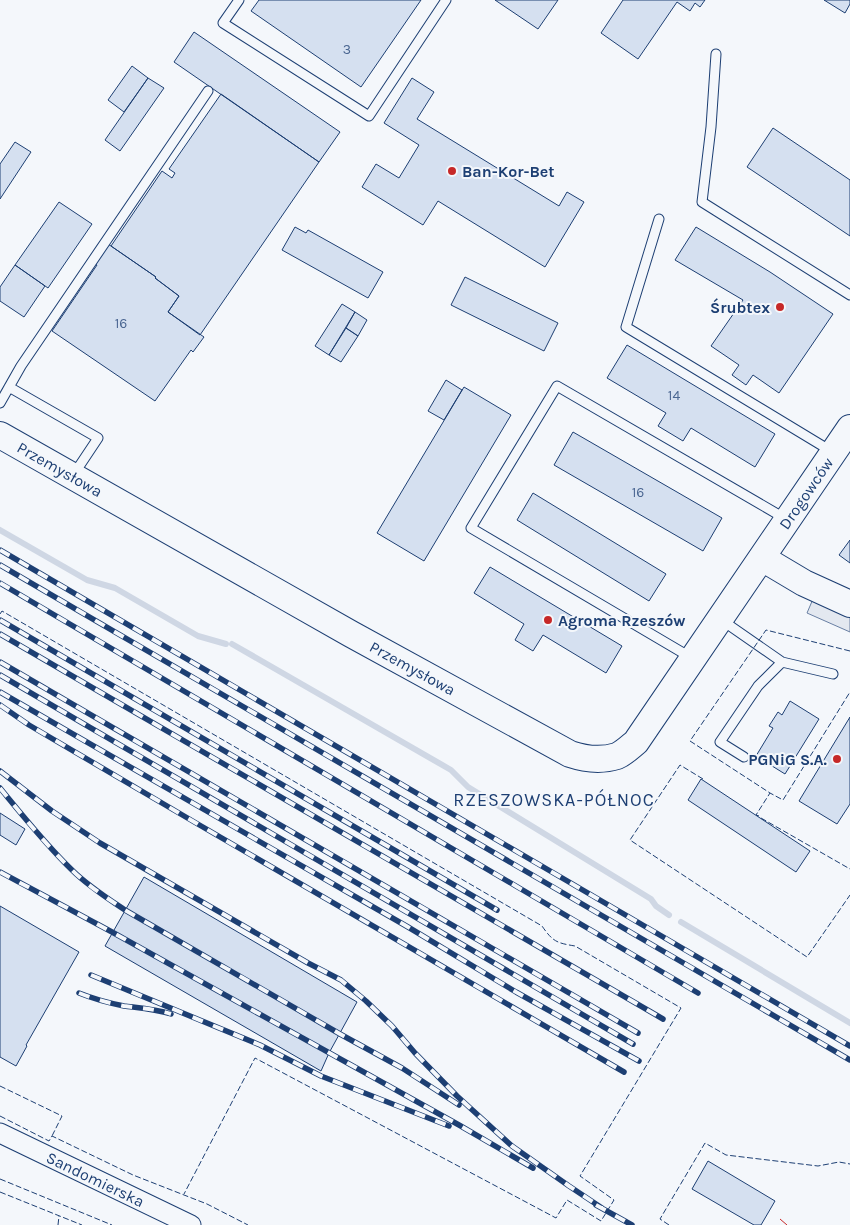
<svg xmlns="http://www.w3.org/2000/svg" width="850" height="1225" font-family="Karla,sans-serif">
<rect width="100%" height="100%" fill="#f4f7fb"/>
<path fill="#e3e8f0" stroke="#687fa3" d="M813 599 850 615V632L807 613Z"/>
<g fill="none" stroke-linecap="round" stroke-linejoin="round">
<path stroke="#cfd7e4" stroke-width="6" d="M0 530 87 580 115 588 198 636 226 644
M232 644 451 770 468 787 651 899 656 906 669 915
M681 922 850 1023"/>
</g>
<path fill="#d5e0f0" stroke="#1d3f73" d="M259 0H421L361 87 251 11Z
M495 0H558L538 29Z
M623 0H705L700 7 695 3 690 11 677 2 638 59 601 33Z
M824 0H850V4L845 13Z
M194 32 340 132 319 162 174 62Z
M132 66 148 78 124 112 108 100Z
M148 78 164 88 120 151 105 140Z
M412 78 434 92 417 119 559 206 567 192 584 202 545 267 438 201 423 225 362 187 376 164 399 178 419 145 384 123Z
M221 94 319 162 200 335 168 312 179 296 155 278 156 277 111 246 162 171 172 178 175 173 169 169Z
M773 128 850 180V236L747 167Z
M15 142 31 152 0 199V164Z
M59 202 92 224 48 288 15 265Z
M295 227 306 233 308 230 383 272 368 298 282 250Z
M696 227 770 272 833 314 779 393 753 375 746 385 732 375 739 365 711 346 743 300 675 260Z
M108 244 156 277 155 278 179 296 168 312 204 337 193 352 191 350 155 401 52 331 97 265 95 264Z
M15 265 45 286 24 317 0 301V287Z
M465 277 558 323 544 351 451 305Z
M342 304 355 312 329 355 315 346Z
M355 312 367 320 358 336 346 328Z
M346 328 358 336 341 362 329 355Z
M627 345 775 434 755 467 691 428 683 441 658 426 666 413 607 378Z
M446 380 462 390 444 420 428 411Z
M464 387 511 415 424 561 377 533Z
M573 432 722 518 703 551 554 465Z
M533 493 666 574 649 601 517 520Z
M850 540V563L839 555Z
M490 567 622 646 606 673 543 635 533 651 515 640 524 624 474 593Z
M790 701 819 719 785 774 756 756 773 728 769 726 778 712 782 715Z
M850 717V804L837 824 799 801Z
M701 779 810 851 796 872 688 800Z
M0 813 25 829 16 845 0 835Z
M144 877 357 1002 329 1053 321 1071 105 946Z
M0 906 79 952 26 1045 27 1046 16 1066 0 1057Z
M708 1161 775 1201 761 1225H754L692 1189Z"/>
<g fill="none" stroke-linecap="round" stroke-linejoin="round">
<g stroke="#1d3f73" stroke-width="11">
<path id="lane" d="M239 0 223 23 369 116 446 0
M716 54 711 127 702 202 850 295
M659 219 626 327 831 451
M9 387 98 438 74 474
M0 403 21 366 208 91
M723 621 782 662 833 674
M690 657 471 528 557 386 786 519
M744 757 720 742 758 686 782 662"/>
</g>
<g stroke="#1d3f73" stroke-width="21">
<g id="street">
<path id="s1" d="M0 1133 191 1225"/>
</g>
</g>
<g stroke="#1d3f73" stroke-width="28">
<g id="secondary">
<path id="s2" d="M0 435 351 634 570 754C585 759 601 761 617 756 624 753 630 747 636 742L850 428"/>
<path d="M762 558 804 583 850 604"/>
</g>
</g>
<use href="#lane" stroke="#f4f7fb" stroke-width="9"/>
<use href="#street" stroke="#f4f7fb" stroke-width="19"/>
<use href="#secondary" stroke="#f4f7fb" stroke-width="26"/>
<g stroke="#1d3f73" stroke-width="5.5">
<path id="rail" d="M0 550 850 1046
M0 565 850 1060
M0 583 698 993
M0 620 497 910
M0 634 663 1019
M0 662 638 1033
M0 675 633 1044
M0 692 408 927 516 992 639 1061
M0 705 29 725 196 823 624 1072
M0 771 52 811 100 843 308 963 341 980 366 1001 392 1026 415 1053 457 1096 512 1146 569 1186 602 1208
M0 788C23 816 46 845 72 870 88 886 107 898 125 910L340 1034 402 1068 459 1105
M0 872 112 932 459 1125 533 1168
M91 975 260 1045 321 1076 449 1126
M79 993C94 999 109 1003 124 1006 140 1008 155 1009 171 1014
M596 1205 632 1225"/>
</g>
<use href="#rail" stroke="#f4f7fb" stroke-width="4" stroke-dasharray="11" stroke-linecap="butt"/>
<path stroke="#1d3f73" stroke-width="1" stroke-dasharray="6 2.5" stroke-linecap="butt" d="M0 614 2 611 542 926C553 942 557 943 575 946L681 1008 580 1176 614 1200 601 1221 567 1200 556 1218 255 1058 184 1194
M850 651 766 630 690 741 770 793 783 800 850 692
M703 779 680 765 630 840 807 957 850 895
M759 816 756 815 770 793
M761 818 850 869
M0 1086 62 1116 52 1136
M0 1116 49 1141 52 1136 133 1175 207 1204 248 1225
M0 1179 112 1225
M0 1192 82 1225
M58 1225 59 1216
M669 1225 660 1219 705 1143 726 1155 818 1166 839 1162 850 1164"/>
<path stroke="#c62828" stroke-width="1" stroke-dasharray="18 4 2.5 4" stroke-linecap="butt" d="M780 1219 787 1225"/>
</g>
<g fill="#c62828" stroke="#f4f7fb" stroke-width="2">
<circle cx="452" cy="171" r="5"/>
<circle cx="780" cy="307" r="5"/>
<circle cx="548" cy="620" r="5"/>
<circle cx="837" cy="759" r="5"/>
</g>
<g text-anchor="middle" stroke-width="4" stroke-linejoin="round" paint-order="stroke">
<g font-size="14" fill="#4b6792">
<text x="347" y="54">3</text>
<text x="121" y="328">16</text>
<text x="674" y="400">14</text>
<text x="638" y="497">16</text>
</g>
<g font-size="16" font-weight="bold" fill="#1d3f73" stroke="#f4f7fb" text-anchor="start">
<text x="462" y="177">Ban-Kor-Bet</text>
<text x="770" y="313" text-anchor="end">Śrubtex</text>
<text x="558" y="626">Agroma Rzeszów</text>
<text x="827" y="765" text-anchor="end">PGNiG S.A.</text>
</g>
<g font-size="16" fill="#1d3f73" stroke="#f4f7fb">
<text dy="6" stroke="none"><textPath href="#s2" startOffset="69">Przemysłowa</textPath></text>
<text dy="6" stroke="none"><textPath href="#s2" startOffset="1026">Drogowców</textPath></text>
<text dy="6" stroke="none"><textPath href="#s2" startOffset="474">Przemysłowa</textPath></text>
<text dy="6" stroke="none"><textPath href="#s1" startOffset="106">Sandomierska</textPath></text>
</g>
<g font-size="18" letter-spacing="1" fill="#1d3f73" stroke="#f4f7fb">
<text x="554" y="806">RZESZOWSKA-PÓŁNOC</text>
</g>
</g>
</svg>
